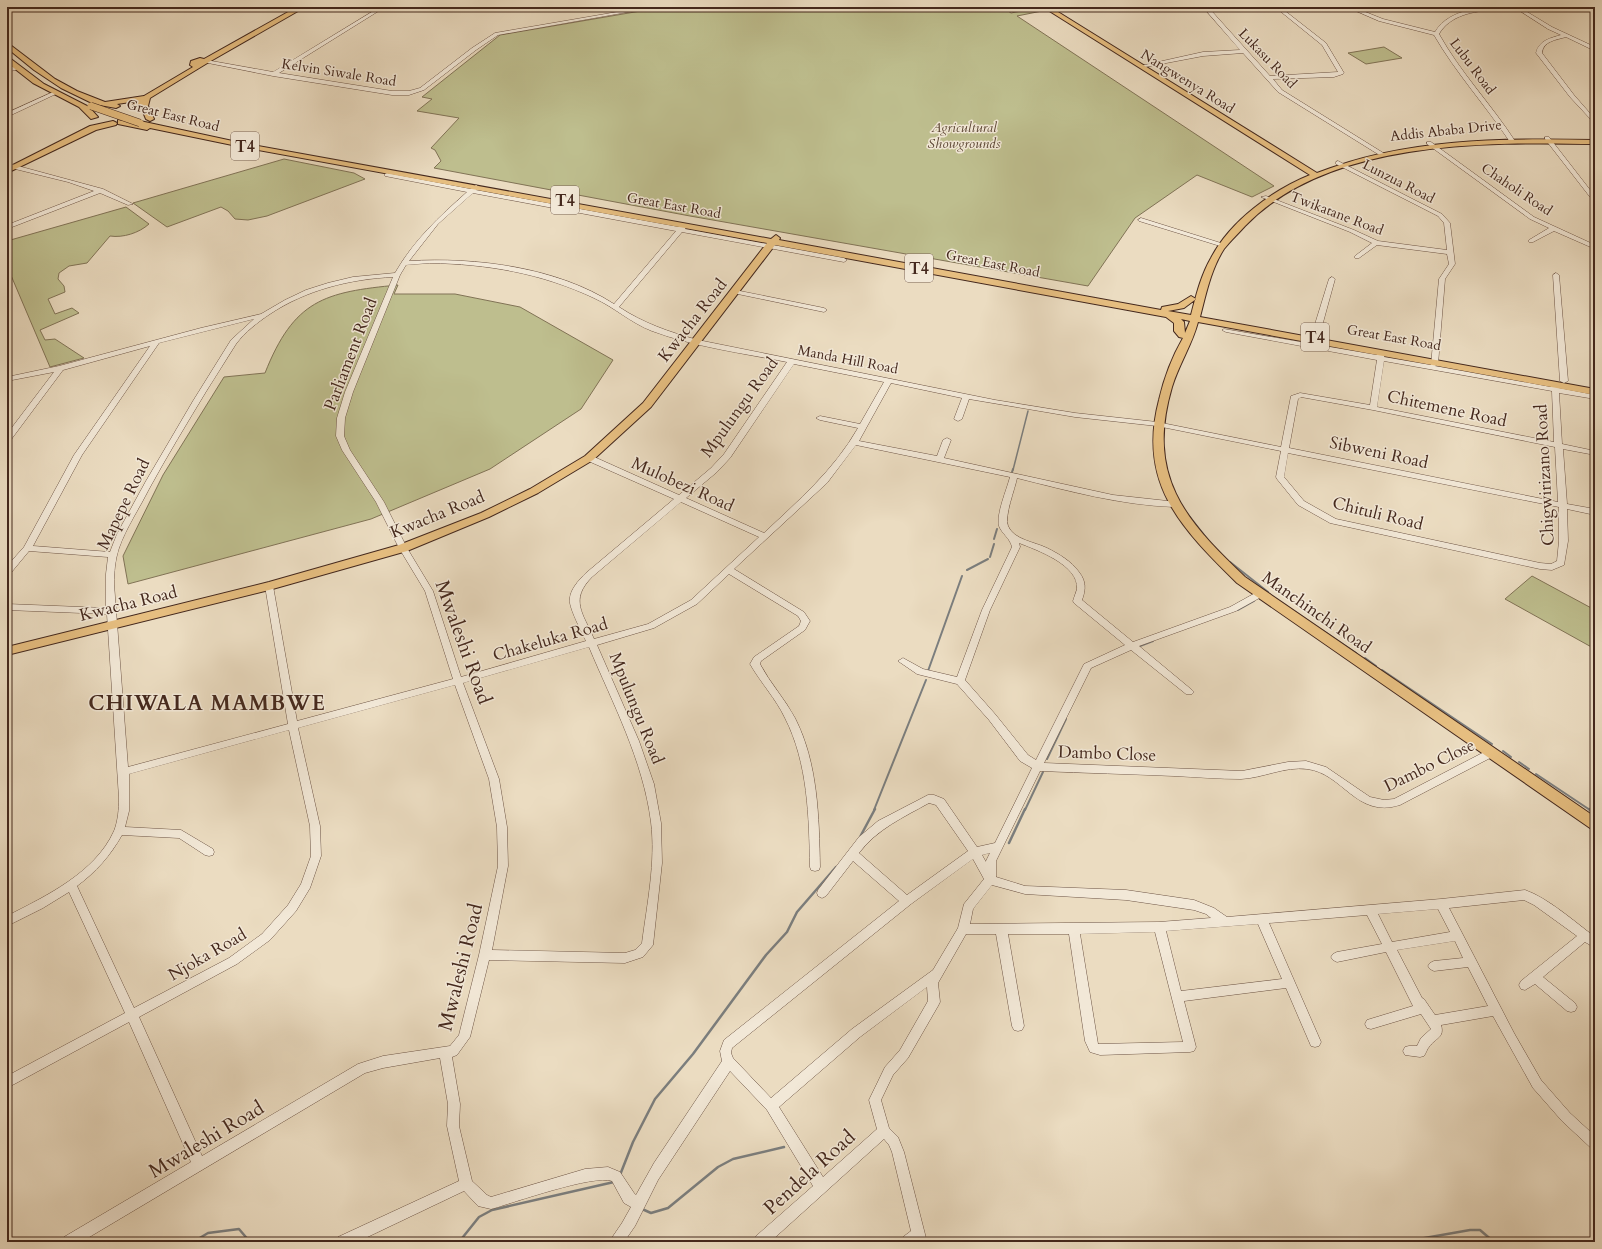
<svg xmlns="http://www.w3.org/2000/svg" width="1602" height="1249" font-family="Cardo,serif">
<rect width="100%" height="100%" fill="#ebdcc1"/>
<filter id="stains"><feTurbulence type="fractalNoise" baseFrequency=".005" numOctaves="4"/><feColorMatrix values="0 0 0 0 .2 0 0 0 0 .09 0 0 0 0 .02 0 0 0 .5 -.17"/></filter>
<radialGradient id="worn" r=".72"><stop offset=".6" stop-color="#630" stop-opacity="0"/><stop offset="1" stop-color="#630" stop-opacity=".3"/></radialGradient>
<path fill="#bebe8e" stroke="#817356" d="M664 7H1002L1011 13 1037 8 1042 11 1017 16 1274 186 1252 197 1197 175 1135 218 1088 286 690 216 434 168 441 161 435 150 431 148 459 118 417 111 432 99 422 97 500 35Z
M1384 47 1402 58 1366 64 1348 53Z
M284 159 354 173 365 179 267 216 248 220 235 219 228 211 221 207 167 227 133 203Z
M126 207 149 224C139 233 123 238 110 236L87 263 69 266 59 273 58 279 64 286 65 292 48 299 55 314 72 308 79 313 40 330 45 340 55 339 84 358 50 367 7 266V241Z
M398 285 394 294H455L520 307 613 360 581 409 490 469 371 519 128 584 123 556 163 475 224 377 265 373C294 300 324 292 398 285Z
M1532 576 1595 610V649L1505 599Z"/>
<g fill="none" stroke-linecap="round" stroke-linejoin="round">
<path stroke="#7b7e7e" stroke-width="1.5" d="M1013 470 1028 411"/>
<path stroke="#7b7e7e" stroke-width="2" d="M1012 472 1013 469
M1186 512 1208 540
M994 539 997 529
M990 557 994 544
M1230 562 1268 592
M967 570 988 559
M1238 610 1254 601
M1322 630 1356 653
M1140 646 1153 641
M1365 658 1376 666
M1382 670 1492 744
M928 671 962 576
M1503 751 1511 757
M1047 759 1066 719
M1519 762 1529 769
M1536 774 1590 810
M874 810 926 680
M1025 810 1043 772
M1592 810 1595 808"/>
<path stroke="#7b7e7e" stroke-width="2.5" d="M1589 809 1591 811 1593 809
M860 837 875 809
M1009 843 1025 809
M620 1175 633 1142 655 1099 693 1054 766 955 787 932 797 912 836 867
M642 1209 651 1213 668 1208 718 1167 733 1159 784 1147
M193 1242 208 1233 239 1229 250 1242
M459 1242 479 1217 492 1210 614 1182
M1402 1242 1470 1230H1480L1494 1242"/>
<g stroke="#6e5546" stroke-width="1">
<path id="minor" d="M380 7H385L279 73 392 91H409L420 88 472 48 495 33 646 7H656L498 35 476 50 424 90 409 95H392L273 76 203 62 206 60 273 72Z
M1203 7H1208L1270 76 1338 72 1322 45 1275 7H1280L1326 43 1344 73 1343 74 1334 77 1273 79 1282 90 1385 154V156H1381L1278 92 1243 53 1203 56 1140 68V66L1203 52 1240 50Z
M1347 7H1353L1383 19 1435 32C1450 7 1486 7 1512 7 1508 10 1500 9 1494 10 1474 11 1450 15 1439 34 1460 72 1491 104 1515 141L1514 142H1510C1486 106 1456 73 1434 35L1379 21Z
M1514 7H1519L1552 27 1595 47V51L1566 37C1556 40 1543 41 1542 53L1574 95 1595 119V124L1570 97 1536 53C1539 40 1551 38 1561 35L1548 29Z
M17 66 19 67V69L7 72V68Z
M53 92 58 93 7 117V113Z
M1545 137H1549L1594 195V197H1590L1545 139Z
M1427 142H1431L1534 217 1595 245V249L1554 231 1533 242H1529V240L1549 228 1530 219 1427 144Z
M1338 161 1442 214 1450 223 1455 264 1445 279 1438 364 1435 366 1551 387 1552 383H1558L1559 388 1595 395V399L1559 393 1562 444 1595 451V455L1563 449 1567 504 1595 509V515L1567 509 1568 541 1564 565 1552 570 1540 569 1330 523 1298 505 1277 479 1276 477 1281 451 1157 426 1075 417 969 399 962 419 958 421 954 419 962 398 891 383 859 441 937 456 943 440 947 438 951 440 944 458 1113 495 1177 502 1178 504 1177 506 1174 507C1120 505 1069 491 1017 478 1015 489 1004 516 1008 526 1014 540 1035 542 1047 548 1059 554 1071 561 1079 572 1086 581 1086 589 1082 600L1133 642 1230 607 1257 592H1263L1264 594 1263 596 1236 611 1139 646 1192 690 1194 692 1192 694H1186L1131 650 1091 668 1044 763 1242 771 1288 762 1306 761 1326 767 1370 797 1384 800 1394 799 1488 750H1494L1496 753 1494 756 1400 805C1356 819 1343 773 1307 769 1285 766 1263 778 1241 779 1219 779 1196 777 1174 776 1130 774 1085 773 1040 771L996 861V877L1025 886 1126 890 1194 900 1214 908 1227 917 1441 899 1525 890C1548 898 1575 922 1595 937V948L1585 942 1543 977 1575 1003 1577 1007 1575 1011 1571 1012 1567 1011 1535 984 1525 990 1521 989 1519 985 1521 981 1577 936 1534 905 1524 900 1449 908 1514 1033 1541 1080 1570 1113 1595 1136V1150L1591 1148 1562 1121 1533 1088 1493 1016 1441 1025C1445 1038 1435 1038 1429 1047 1427 1049 1426 1053 1424 1056L1420 1057 1405 1055 1403 1051 1405 1047 1409 1046H1417L1421 1038 1431 1029 1421 1014 1371 1029 1367 1028 1365 1024 1367 1020 1413 1006 1386 952 1337 962 1333 960 1331 957 1333 954 1337 952 1382 944 1367 915 1269 923 1321 1042 1319 1046 1315 1047 1311 1046 1286 988 1184 1001 1196 1047 1194 1051 1190 1052 1100 1055 1090 1052 1085 1041 1069 934H1008L1024 1026 1022 1030 1018 1031 1014 1030 1012 1026 996 934H966L938 983 940 1002 938 1006 908 1058 893 1075 881 1100 889 1128 898 1137 904 1152 927 1242H901L903 1237 911 1231 892 1152 889 1145 884 1139 770 1242H753L755 1237 813 1186 767 1110 730 1071 658 1180 635 1226 624 1242H609L622 1223 631 1207 624 1203 612 1181C594 1174 513 1203 491 1209L478 1206 464 1191 357 1242H336L338 1237 459 1181 447 1126 448 1104 440 1058 383 1068 365 1073 81 1242H62L64 1237 191 1162 129 1022 7 1088V1076L125 1013 69 892 43 908 7 926V916C46 896 95 873 114 831 118 821 119 809 119 798L107 614 7 610V604L106 608V574L108 557 29 551 10 574 7 575V566L24 547 74 455 150 346 63 370 10 441H7V434L54 372 7 381V377L59 366 201 328 261 314 285 300 306 290 328 283 353 277 395 273C414 240 439 217 467 192L385 176V174L387 173 471 189 476 185 479 187 476 190 679 227 683 225 686 227 685 229 844 258 847 260 844 262 682 232 619 307C643 323 669 332 698 340L995 400 1075 413 1157 422 1281 447 1291 396 1300 393 1370 405 1377 360 1226 332 1222 330 1224 329 1377 355 1378 352H1381L1385 354 1384 357 1431 365 1439 279 1449 264 1447 254 1377 245 1359 258H1355V256L1372 243 1350 232 1261 197 1266 196 1354 230 1378 241 1447 250 1444 223 1438 216 1336 164V162ZM473 193 676 231 614 304C557 267 475 257 409 261L438 224ZM430 263C487 264 541 273 594 298 614 307 631 323 652 331 695 347 742 353 787 362L724 454 711 468 679 495 592 456H586L585 458 586 460 674 499 586 573C579 580 568 591 570 603 571 611 582 633 586 641L461 677 433 591 407 548 384 502 350 450 344 436 345 418 353 392 400 275 406 265ZM393 277 345 392 337 418 336 436 342 450 376 502 399 548 425 591 453 679 297 721 273 586 269 583 265 586 288 724 128 767 114 584C114 572 115 560 119 548 126 528 139 509 149 489 167 456 187 423 207 390 217 375 226 359 236 344 245 332 258 322 270 314 306 290 350 279 393 277ZM254 319 231 340 193 401 146 481 117 534 110 552 33 546 82 455 159 343ZM1384 361 1552 391 1554 442 1377 407ZM794 364 884 382 860 424 820 416 816 418 820 420 858 428C834 470 799 500 764 533L686 498 717 472 730 458ZM1301 397 1373 410 1555 447 1558 502 1289 448 1298 399ZM856 445 1010 477C1007 489 996 514 999 526 1002 534 1010 538 1012 547L982 610 957 677 923 669 903 658 898 661 917 674 957 684 989 720 1020 761 1032 768 995 843 977 847 944 799 934 795H928L878 821 859 837 818 890 817 893 818 896 822 898 826 896 853 861 899 901 724 1040 720 1051 722 1061 654 1163 636 1195 634 1193 620 1172 608 1167 585 1169 491 1197 487 1195 472 1181 459 1126 460 1104 452 1057 457 1055 470 1037 489 960 625 963 643 957 653 945 662 863 661 823 654 784 639 741 597 645 654 628 697 604 729 574 798 616 801 621 799 626 754 657 750 664C761 683 776 699 785 718 808 763 809 817 810 867L811 870 815 871 819 870 820 867C819 817 818 763 795 718 785 699 770 683 760 664L761 661 805 630 810 621 804 612 734 569 827 483ZM1288 453 1559 507V541L1557 561 1551 564 1540 563 1336 519 1304 501 1284 477ZM681 502 759 537 691 600 648 624 594 639C583 613 569 600 592 577ZM1019 543C1037 550 1079 565 1077 589 1076 593 1074 597 1073 601L1074 603 1125 645 1084 664 1036 760 1028 755 995 714 965 680 990 610 1020 547ZM589 647C613 704 643 760 651 822 656 862 647 904 642 943L635 950 625 953 492 950 508 866 507 827 499 779 463 683ZM455 685 489 779 497 827 498 866 479 955 459 1035 450 1046 383 1056 358 1064 202 1156 139 1017 237 964 270 940 296 911 310 888 321 856 320 826 298 728ZM289 730 310 826 311 856 301 884 288 905 262 934 229 958 134 1008 77 886C96 872 110 856 122 835L179 838 205 855 209 856 213 855 214 852 213 849 181 830 125 827 129 811V774ZM929 803 936 805 968 851 907 895 859 853C877 829 904 817 929 803ZM990 853 986 861V862L982 855ZM973 859 984 879 964 904 958 928 933 970 852 1029 771 1098 733 1058 731 1053 732 1048 911 904ZM992 885 1025 894 1126 900 1194 910 1206 914 1211 918 1159 922 970 924 973 909ZM1438 909 1450 932 1392 942 1378 914ZM1258 924 1282 979 1181 991 1166 931ZM1155 932 1183 1042 1098 1044 1080 934ZM1455 941 1463 958 1434 961 1430 963 1428 966 1430 969 1434 971 1468 967 1488 1006 1435 1015 1424 999 1422 998 1397 950ZM927 987 928 1001 900 1050 885 1067 869 1100 877 1129 823 1177 779 1107 860 1037Z
M7 163 103 189 133 204 128 205 100 193 7 229V225L94 191 68 182 7 167Z
M1141 218 1224 244 1225 245 1220 246 1139 221 1138 220Z
M1556 273 1559 275 1568 381 1564 383 1560 381 1553 275Z
M1332 277 1335 279 1319 337 1315 339 1311 337 1329 279Z
M735 290 824 308 827 310 824 312 733 293V291Z"/>
</g>
<g stroke="#44281d" stroke-width="2">
<path id="major" d="M297 7H305L209 62 150 98 148 106 154 119 150 121 146 119 141 107 140 111 133 109V105L137 101 117 104 120 106 116 108 94 104 61 88 34 70 7 48V43L9 44 55 79 77 91 105 102 144 96 193 67 190 65 191 61 200 58 204 59Z
M1043 7H1050L1317 173C1405 138 1502 138 1595 140V144C1483 142 1328 140 1245 226 1238 234 1230 241 1224 249 1211 269 1206 294 1200 317L1595 389V395L1198 322C1192 345 1179 364 1172 387 1146 476 1184 519 1245 577L1595 817V830L1590 828 1237 583C1181 528 1137 483 1159 400 1164 378 1172 357 1183 338L1179 337 1174 331V323L1166 317 775 245 651 407 593 460 538 493 489 517 407 551 269 590 7 655V647L269 582 399 545 481 513 530 489 585 456 643 403 767 243 242 147 150 128 147 130 118 124V120L136 123 140 121 242 143 771 239 776 235 780 238 779 240 1161 310 1162 307 1178 304 1191 296 1196 299 1184 308 1168 311 1191 315C1196 296 1201 275 1211 258 1230 221 1273 190 1310 175ZM1181 319 1190 321 1185 333 1184 322Z
M7 56 44 84 89 107 98 117 91 119 79 107 33 83 10 65 7 62Z
M113 121 117 123 116 125 96 130 7 173V168L90 126Z"/>
</g>
<use href="#minor" fill="#f2e8d7" fill-rule="evenodd"/>
<use href="#major" fill="#e6be80" fill-rule="evenodd"/>
<g stroke="#44281d" stroke-width="8" stroke-linecap="butt">
<path id="major-bridge" d="M91 106 140 123"/>
</g>
<use href="#major-bridge" stroke="#e6be80" stroke-width="7"/>
</g>
<g text-anchor="middle" stroke-width="3" stroke-linejoin="round" paint-order="stroke">
<g font-size="14" fill="#44281d" stroke="#f2e8d7">
<text transform="translate(1268 58) rotate(46)" y="5">Lukasu Road</text>
<text transform="translate(1473 66) rotate(53)" y="5">Lubu Road</text>
<text transform="translate(339 72) rotate(9)" y="5">Kelvin Siwale Road</text>
<text transform="translate(1188 81) rotate(32)" y="5">Nangwenya Road</text>
<text transform="translate(173 115) rotate(14)" y="5">Great East Road</text>
<text transform="translate(1446 130) rotate(-6)" y="5">Addis Ababa Drive</text>
<text transform="translate(1399 181) rotate(27)" y="5">Lunzua Road</text>
<text transform="translate(1517 189) rotate(34)" y="5">Chaholi Road</text>
<text transform="translate(674 205) rotate(10)" y="5">Great East Road</text>
<text transform="translate(1337 213) rotate(21)" y="5">Twikatane Road</text>
<text transform="translate(993 263) rotate(11)" y="5">Great East Road</text>
<text transform="translate(1394 337) rotate(10)" y="5">Great East Road</text>
<text transform="translate(848 359) rotate(11)" y="5">Manda Hill Road</text>
</g>
<g font-size="14" font-style="italic" fill="#5c4634" stroke="#f2e8d7">
<text x="964" y="132">Agricultural<tspan x="964" dy="16">Showgrounds</tspan></text>
</g>
<g fill="#f2e8d7" stroke="#786255" stroke-width="1">
<rect x="231" y="132" width="28" height="28" rx="3"/>
<rect x="551" y="186" width="28" height="28" rx="3"/>
<rect x="905" y="254" width="28" height="28" rx="3"/>
<rect x="1301" y="323" width="28" height="28" rx="3"/>
</g>
<g font-size="16" font-weight="bold" fill="#44281d">
<text x="245" y="152">T4</text>
<text x="565" y="206">T4</text>
<text x="919" y="274">T4</text>
<text x="1315" y="343">T4</text>
</g>
<g font-size="17" fill="#44281d" stroke="#f2e8d7">
<text transform="translate(692 320) rotate(-52)" y="6">Kwacha Road</text>
<text transform="translate(350 354) rotate(-69)" y="6">Parliament Road</text>
<text transform="translate(739 407) rotate(-54)" y="6">Mpulungu Road</text>
<text transform="translate(1447 408) rotate(12)" y="6">Chitemene Road</text>
<text transform="translate(1379 452) rotate(12)" y="6">Sibweni Road</text>
<text transform="translate(1544 475) rotate(-93)" y="6">Chigwirizano Road</text>
<text transform="translate(683 484) rotate(24)" y="6">Mulobezi Road</text>
<text transform="translate(123 504) rotate(-64)" y="6">Mapepe Road</text>
<text transform="translate(1378 513) rotate(14)" y="6">Chituli Road</text>
<text transform="translate(437 514) rotate(-22)" y="6">Kwacha Road</text>
<text transform="translate(128 603) rotate(-14)" y="6">Kwacha Road</text>
<text transform="translate(1317 612) rotate(35)" y="6">Manchinchi Road</text>
<text transform="translate(550 639) rotate(-16)" y="6">Chakeluka Road</text>
<text transform="translate(637 708) rotate(68)" y="6">Mpulungu Road</text>
<text transform="translate(1107 753) rotate(2)" y="6">Dambo Close</text>
<text transform="translate(1429 765) rotate(-26)" y="6">Dambo Close</text>
<text transform="translate(207 954) rotate(-30)" y="6">Njoka Road</text>
</g>
<g font-size="20" fill="#44281d" stroke="#f2e8d7">
<text transform="translate(464 642) rotate(70)" y="7">Mwaleshi Road</text>
<text transform="translate(460 967) rotate(-76)" y="7">Mwaleshi Road</text>
<text transform="translate(206 1139) rotate(-31)" y="7">Mwaleshi Road</text>
<text transform="translate(809 1172) rotate(-42)" y="7">Pendela Road</text>
</g>
<g font-size="21" font-weight="bold" letter-spacing="1" fill="#44281d" stroke="#f2e8d7">
<text x="207" y="710">CHIWALA MAMBWE</text>
</g>
</g>
<rect width="1602" height="1249" fill="none" stroke="#ebdcc1" stroke-width="24"/>
<rect x="8" y="8" width="1586" height="1233" fill="none" stroke="#44281d" stroke-width="2"/>
<rect x="12" y="12" width="1578" height="1225" fill="none" stroke="#44281d"/>
<rect width="100%" height="100%" filter="url(#stains)"/>
<rect width="100%" height="100%" fill="url(#worn)"/>
</svg>
